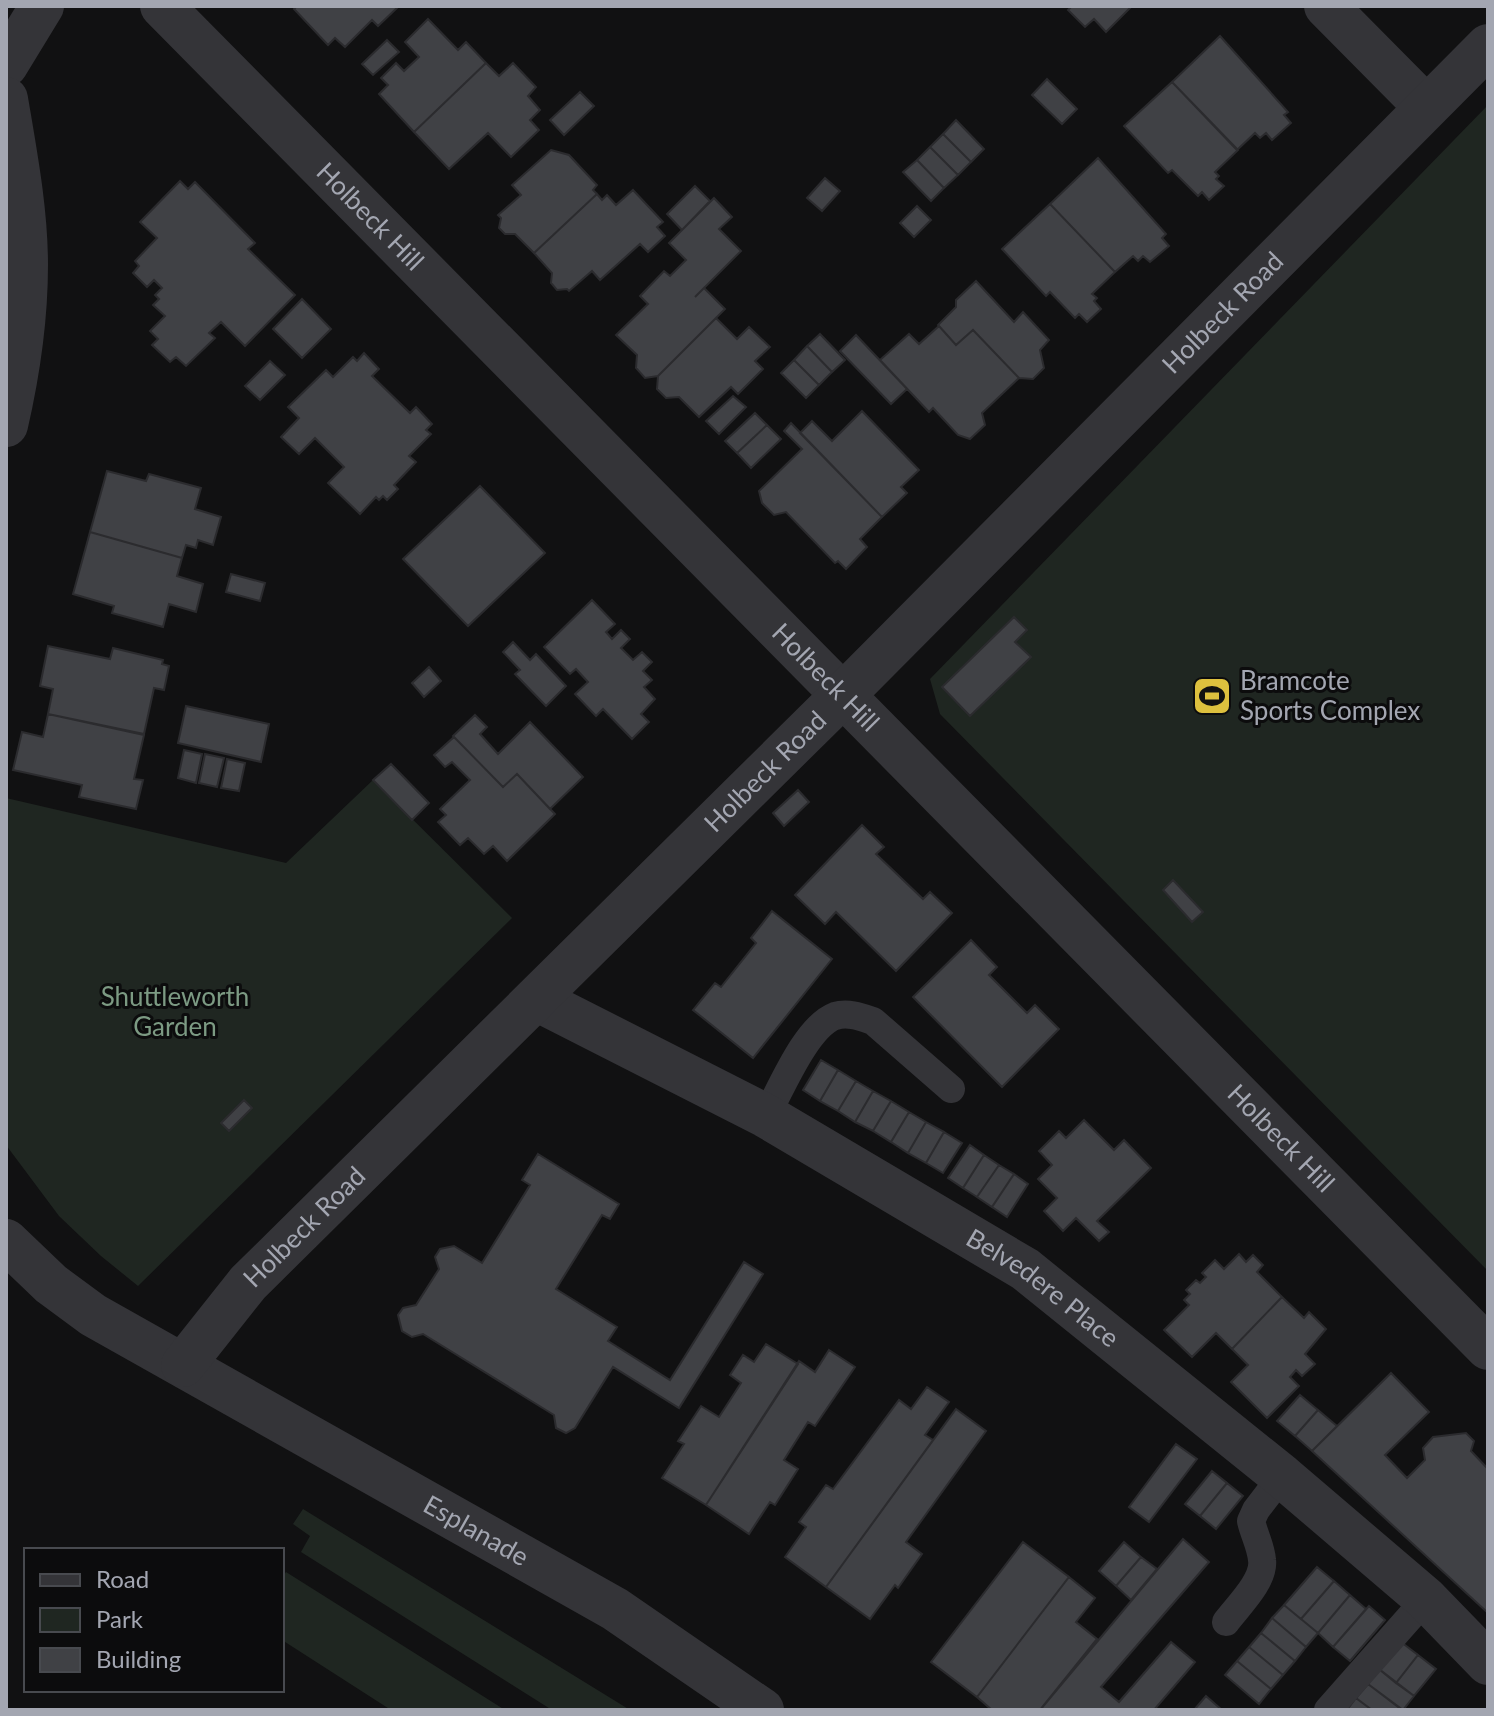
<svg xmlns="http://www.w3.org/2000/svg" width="1494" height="1716" font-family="Lato,sans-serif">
<rect width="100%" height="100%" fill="#111112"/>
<path fill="#1f2621" d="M1488 105V1271L940 714 930 679Z
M373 780 512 918 138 1286 101 1256 59 1216 6 1145V798L286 863Z
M303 1509 630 1710H552L301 1552 310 1536 293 1524Z
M286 1572 505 1710H391L282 1640V1578Z"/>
<path fill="#404145" stroke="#2b2b2e" stroke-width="2" d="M297 6H399L378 26 372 20 345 47 335 38 328 45 294 9Z
M1072 6H1132L1106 32 1094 19 1085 27 1068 10Z
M428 19 458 50 466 42 486 63 414 132 379 94 388 85 381 78 396 63 404 71 419 57 405 42Z
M1220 36 1288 112 1284 115 1291 123 1272 140 1266 133 1260 138 1255 133 1237 150 1172 82Z
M387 40 399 52 373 75 362 64Z
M486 63 499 76 513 63 536 87 528 96 540 110 530 120 539 130 511 157 488 133 449 169 414 132Z
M1047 79 1077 109 1062 124 1032 95Z
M1172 82 1238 150 1215 172 1219 176 1216 179 1224 186 1209 200 1202 192 1198 196 1172 170 1168 173 1124 126Z
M580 92 594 106 564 135 550 120Z
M956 120 984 149 971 162 943 134Z
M943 134 971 162 958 175 930 147Z
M930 147 958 175 944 188 917 160Z
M551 150 569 155 597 185 593 190 597 194 534 253 515 234H505L499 228 501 218 498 215 521 195 512 185Z
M1098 158 1166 234 1162 238 1169 246 1150 262 1143 256 1138 261 1133 256 1115 272 1050 204Z
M917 160 944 188 931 201 903 172Z
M825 178 840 191 822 211 807 198Z
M180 181 188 189 195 182 255 243 248 249 295 295 245 346 221 322 209 333 215 338 186 366 176 357 170 362 152 345 158 339 150 331 165 316 153 305 159 299 155 295 162 288 154 280 147 287 133 273 139 266 135 261 157 238 140 222Z
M695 186 710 201 682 230 667 214Z
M633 190 663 222 657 227 665 236 648 252 640 244 600 280 592 271 569 291 567 289 557 290 551 283 552 273 534 253 597 194 602 200 607 195 616 205Z
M714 198 732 217 719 229 741 251 695 297 704 288 725 309 658 376 645 378 636 368 637 355 616 335 648 304 640 296 664 271 670 276 686 260 669 243Z
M1050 204 1115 272 1092 294 1097 298 1094 301 1101 309 1087 322 1079 314 1075 318 1050 292 1046 296 1002 249Z
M917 206 931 220 914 237 900 223Z
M976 281 1014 322 1023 312 1049 340 1040 350 1044 368 1033 379 1019 378 973 330 956 345 938 325 956 307V300Z
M302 299 331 329 302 358 273 329Z
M716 318 737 339 749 327 770 347 755 361 763 369 738 394 731 387 699 417 679 397 666 398 657 389 658 376Z
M939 326 956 345 973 330 1019 378 982 413 985 425 970 439 958 435 933 408 929 412 880 360 909 334 919 344Z
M820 334 845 360 832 372 807 346Z
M856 335 907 389 891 404 840 351Z
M807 346 832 372 819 385 794 360Z
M364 353 379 369 372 376 410 413 416 407 432 424 426 430 431 434 409 456 416 462 394 485 398 489 387 500 383 496 379 500 376 497 360 514 328 483 344 467 315 438 299 454 281 437 299 418 288 407 326 370 333 377 353 357 357 361Z
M794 360 819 385 806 398 781 373Z
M270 361 285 375 260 400 245 386Z
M733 396 746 407 719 434 706 421Z
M862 411 919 470 901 487 907 493 882 517 800 433 812 421 832 441Z
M755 413 767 425 737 453 725 441Z
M791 423 882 517 860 539 867 547 846 569 838 561 835 563 786 512 774 515 762 503 759 491 802 449 784 431Z
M767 425 781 439 751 468 737 453Z
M107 471 146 481 149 474 201 488 195 509 221 517 213 545 198 540 196 548 186 545 182 558 90 532Z
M480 486 545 553 468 626 403 559Z
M90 532 182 558 177 576 203 584 196 612 169 604 163 627 112 613 114 606 73 594Z
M231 574 265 583 260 601 226 592Z
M592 600 615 624 606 632 612 639 621 630 630 639 621 648 633 660 642 652 652 662 643 671 652 680 644 687 655 699 641 714 649 722 632 739 603 709 596 716 575 694 588 682 576 669 570 674 544 647Z
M1014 617 1027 630 1015 642 1031 657 970 716 942 687Z
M513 642 530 660 536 654 566 686 546 706 515 674 520 670 503 652Z
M48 646 110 659 113 648 163 660 162 664 169 666 164 690 154 688 144 734 48 714 53 689 40 686Z
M429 667 441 681 424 697 412 683Z
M186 706 269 724 261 762 178 743Z
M48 714 144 735 134 779 143 780 136 809 79 797 82 785 13 770 22 732 43 737Z
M475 715 487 727 480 734 498 754 530 722 583 777 550 809 517 774 503 787 453 736Z
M454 737 503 787 517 774 555 814 507 861 493 846 484 854 468 838 460 845 438 822 446 815 440 809 470 780 452 762 445 767 434 755Z
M184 750 202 754 196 783 178 778Z
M205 754 224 758 217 787 199 783Z
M227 759 245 763 239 791 221 788Z
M391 764 429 803 412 820 373 780Z
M798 790 809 802 784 826 773 813Z
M862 825 884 847 876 854 923 899 930 892 952 913 896 971 836 912 825 924 795 895Z
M1173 880 1203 912 1192 922 1163 890Z
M772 911 832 959 753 1058 693 1010 715 983 721 987 756 943 751 938Z
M971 940 997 967 989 975 1027 1013 1035 1005 1059 1029 1002 1087 913 997Z
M821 1060 838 1070 820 1101 803 1090Z
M838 1070 856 1081 838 1111 820 1101Z
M856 1081 873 1091 855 1122 838 1111Z
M873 1091 891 1101 873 1131 855 1122Z
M244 1100 252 1108 229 1131 221 1123Z
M891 1101 909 1112 891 1142 873 1131Z
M909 1112 926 1122 908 1153 891 1142Z
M1084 1120 1114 1150 1124 1140 1151 1168 1097 1221 1109 1232 1099 1241 1076 1218 1063 1231 1044 1211 1057 1198 1038 1179 1052 1165 1039 1151 1059 1131 1066 1138Z
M926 1122 944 1132 926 1163 908 1153Z
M944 1132 962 1143 943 1173 926 1163Z
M970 1145 984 1155 963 1188 948 1178Z
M538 1154 619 1204 610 1219 602 1215 556 1289 617 1327 608 1341 670 1380 744 1262 763 1274 679 1408 613 1367 575 1428 566 1433 556 1428 554 1415 423 1334 412 1337 402 1331 398 1315 403 1308 416 1305 439 1269 435 1257 440 1249 454 1246 482 1263 530 1185 522 1180Z
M984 1155 999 1165 977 1197 963 1188Z
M999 1165 1014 1174 992 1207 977 1197Z
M1014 1174 1028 1184 1007 1217 992 1207Z
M1239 1254 1246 1262 1253 1255 1263 1265 1257 1272 1282 1297 1232 1349 1216 1333 1192 1357 1164 1330 1189 1305 1184 1300 1190 1294 1186 1290 1196 1280 1200 1283 1206 1277 1202 1273 1215 1260 1224 1269Z
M1282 1297 1304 1318 1309 1312 1326 1329 1305 1354 1315 1364 1302 1376 1296 1370 1290 1377 1299 1386 1267 1418 1231 1382 1248 1365 1232 1349Z
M766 1344 798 1364 706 1505 662 1478 684 1444 678 1441 701 1406 719 1417 741 1383 730 1375 743 1355 754 1362Z
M829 1350 855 1367 815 1426 808 1422 784 1460 798 1469 775 1505 770 1502 749 1534 706 1505 799 1361 815 1372Z
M1391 1373 1429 1412 1385 1455 1407 1478 1425 1460 1423 1448 1433 1437 1466 1433 1474 1441 1471 1451 1488 1469V1613L1312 1451Z
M927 1387 949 1402 925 1435 933 1440 826 1587 785 1557 806 1527 799 1522 826 1485 833 1489 899 1400 911 1409Z
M1300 1395 1318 1410 1295 1436 1277 1421Z
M956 1409 986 1431 906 1542 922 1554 898 1588 895 1585 870 1619 826 1587Z
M1318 1410 1337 1426 1312 1451 1295 1436Z
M1176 1444 1197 1459 1149 1522 1129 1507Z
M1212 1471 1227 1483 1200 1516 1185 1504Z
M1227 1483 1243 1496 1216 1529 1200 1516Z
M1183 1539 1209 1562 1101 1687 1119 1702 1171 1642 1195 1662 1154 1710H1040Z
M1023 1542 1069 1577 977 1697 931 1662Z
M1124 1542 1141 1557 1116 1586 1099 1571Z
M1141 1557 1157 1569 1131 1600 1116 1586Z
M1317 1567 1334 1581 1301 1619 1284 1605Z
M1069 1577 1095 1598 1076 1622 1097 1639 1040 1710H992L977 1697Z
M1334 1581 1350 1595 1318 1633 1301 1619Z
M1350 1595 1366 1609 1333 1647 1318 1633Z
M1284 1605 1318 1633 1306 1647 1272 1618Z
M1369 1606 1385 1620 1350 1661 1333 1647Z
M1272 1618 1306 1647 1295 1661 1261 1633Z
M1261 1633 1295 1661 1283 1675 1249 1647Z
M1401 1642 1418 1655 1396 1683 1379 1669Z
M1249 1647 1283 1675 1271 1689 1237 1661Z
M1418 1655 1436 1669 1414 1696 1396 1683Z
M1237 1661 1271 1689 1259 1704 1225 1675Z
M1379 1669 1414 1696 1403 1710 1368 1684Z
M1368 1684 1402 1710H1372L1356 1698Z
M1206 1696 1222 1710H1194Z
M1356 1698 1372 1710H1347Z"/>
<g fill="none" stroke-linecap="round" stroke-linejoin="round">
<path stroke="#343438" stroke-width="28" d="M766 1116C781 1089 806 1027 835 1016 848 1012 861 1017 873 1021L951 1089
M1226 1622C1238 1606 1265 1580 1262 1560 1261 1547 1254 1534 1251 1521L1256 1510 1282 1476
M1328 1710 1426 1599"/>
<g stroke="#343438" stroke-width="44">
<path id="s1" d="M162 6 1488 1348"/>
<path d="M1326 6 1426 107"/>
<path d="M6 65 42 6"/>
<path d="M6 99C15 153 26 210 26 265 26 319 18 373 6 425"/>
<path id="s2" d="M536 999 766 1116 1025 1269 1282 1476 1426 1599 1488 1663"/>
<path id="s3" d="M6 1241 51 1284 93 1315 615 1609 762 1710"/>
<path id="s4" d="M183 1365 248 1283 844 694 1488 46"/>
</g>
</g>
<defs>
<g id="stadium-square" transform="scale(2)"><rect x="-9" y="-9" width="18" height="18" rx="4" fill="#ddc03e" stroke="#0c0c0d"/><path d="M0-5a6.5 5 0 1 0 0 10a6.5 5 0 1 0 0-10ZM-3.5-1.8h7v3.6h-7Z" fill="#111"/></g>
</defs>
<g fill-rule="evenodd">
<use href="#stadium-square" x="1212" y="696"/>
</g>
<g text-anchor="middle" stroke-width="6" stroke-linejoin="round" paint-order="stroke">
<g font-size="26" fill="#a3a6b1" stroke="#0c0c0d">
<text dy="9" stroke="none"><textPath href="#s1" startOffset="296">Holbeck Hill</textPath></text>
<text dy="9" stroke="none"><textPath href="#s4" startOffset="1480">Holbeck Road</textPath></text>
<text dy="9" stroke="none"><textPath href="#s1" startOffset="944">Holbeck Hill</textPath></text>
<text dy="9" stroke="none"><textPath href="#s4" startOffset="832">Holbeck Road</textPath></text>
<text dy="9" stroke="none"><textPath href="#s1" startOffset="1592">Holbeck Hill</textPath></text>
<text dy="9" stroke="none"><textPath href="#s4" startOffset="184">Holbeck Road</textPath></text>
<text dy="9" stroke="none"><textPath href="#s2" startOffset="584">Belvedere Place</textPath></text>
<text dy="9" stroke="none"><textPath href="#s3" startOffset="554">Esplanade</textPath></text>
</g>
<g font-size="26" fill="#a3a6b1" stroke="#0c0c0d" text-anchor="start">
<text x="1240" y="690">Bramcote<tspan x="1240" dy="30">Sports Complex</tspan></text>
</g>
<g font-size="26" fill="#7c9a83" stroke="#0c0c0d">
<text x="175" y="1006">Shuttleworth<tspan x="175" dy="30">Garden</tspan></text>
</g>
</g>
<rect width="1494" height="1716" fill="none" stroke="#a3a6b1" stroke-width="16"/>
<rect x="24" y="1548" width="260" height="144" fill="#0c0c0d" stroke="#484a4f" stroke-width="2"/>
<rect x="40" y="1574" width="40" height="12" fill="#343438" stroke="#484a4f" stroke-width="2"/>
<text x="96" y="1588" font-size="24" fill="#a3a6b1">Road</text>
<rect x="40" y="1608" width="40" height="24" fill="#1f2621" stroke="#484a4f" stroke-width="2"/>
<text x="96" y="1628" font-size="24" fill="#a3a6b1">Park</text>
<rect x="40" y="1648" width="40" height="24" fill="#404145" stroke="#484a4f" stroke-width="2"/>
<text x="96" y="1668" font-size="24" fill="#a3a6b1">Building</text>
</svg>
